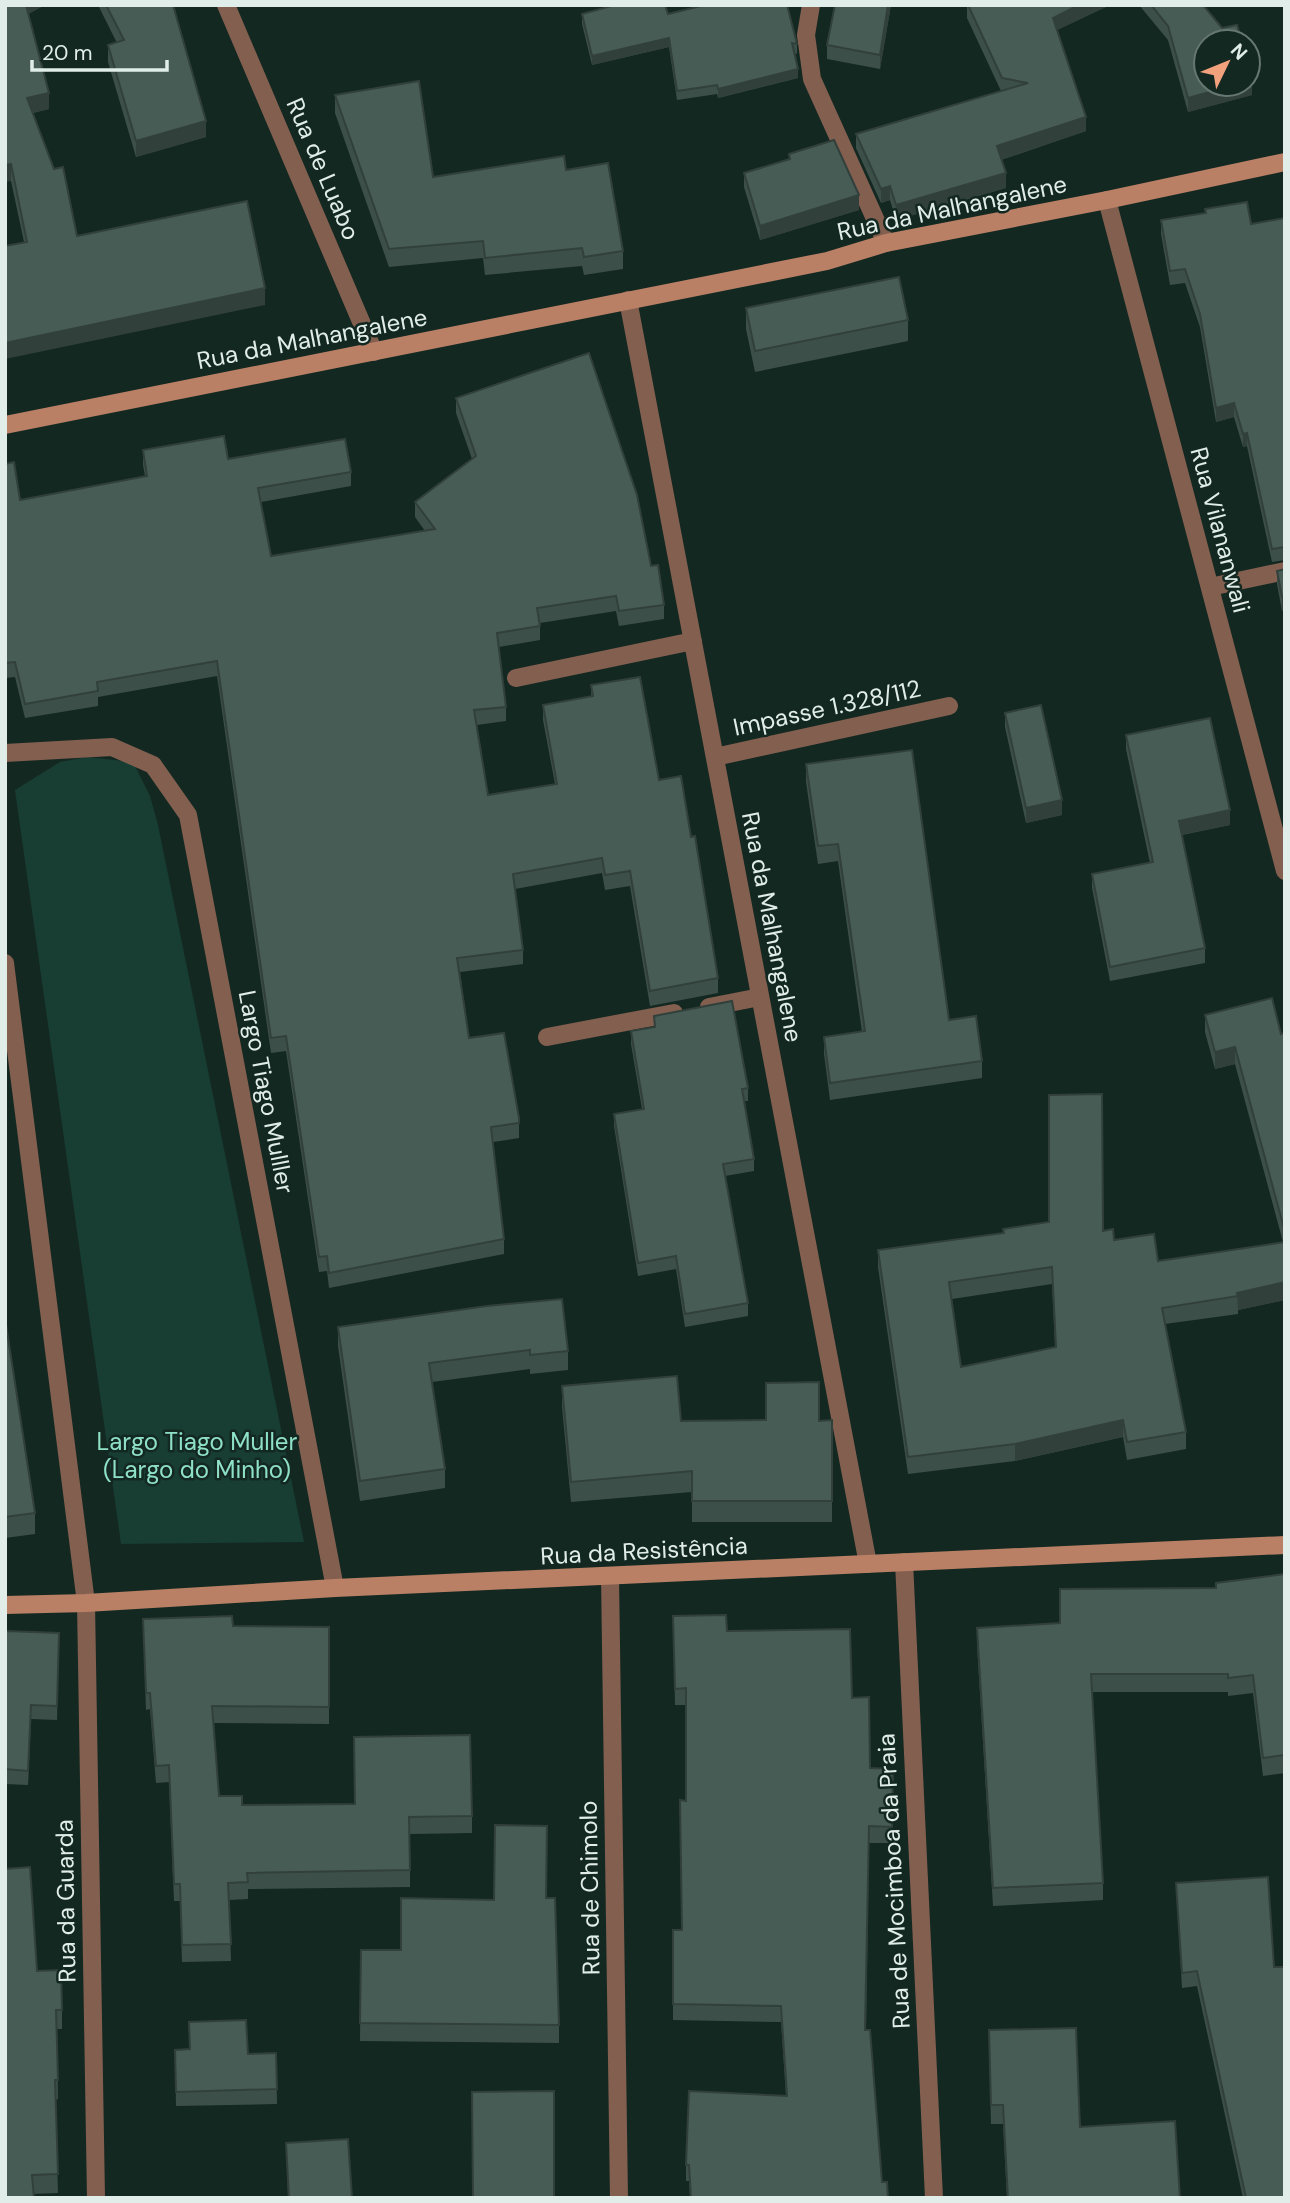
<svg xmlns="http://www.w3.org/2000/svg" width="1290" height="2203" font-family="'DM Sans',sans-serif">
<rect width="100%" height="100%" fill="#142822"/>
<path fill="#183d32" d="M87 757 133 762 150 796 158 825 304 1542 121 1544 15 790 60 762Z"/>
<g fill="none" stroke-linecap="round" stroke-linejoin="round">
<path stroke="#835f4f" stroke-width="18" d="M1210 587 1285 571
M709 1007 760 997
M547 1037 674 1013"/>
<path stroke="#835f4f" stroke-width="18" d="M226 5 374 352
M811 5 806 35 812 79 886 243
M1107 200 1285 871
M628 300 868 1564
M516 678 693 641
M5 753 112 747 153 765 188 815 335 1588
M715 757 949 706
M5 963 86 1603 96 2198
M904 1562 934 2198
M610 1577 619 2198"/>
<path stroke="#ba8066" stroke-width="18" d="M5 425 827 261 886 243 1107 200 1285 162
M5 1605 86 1603 335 1588 1285 1545"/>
</g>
<path fill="#3d4f49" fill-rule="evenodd" d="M5 5H45L28 14 49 109 33 113 77 236 265 305 24 242 11 181Z
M98 5H173L206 137 136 157 108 62V45L117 43Z
M891 5 880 69 827 59V45Z
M967 5H1110L1057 30 1086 131 1001 160 1006 188 896 220 890 200 881 203 856 148V134L1001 91 967 18Z
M1139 5H1203L1252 95 1188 112 1168 40Z
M582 14H668L797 44V54L794 53 798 78 718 98 717 94 677 100 669 47 592 65 582 24Z
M335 95 433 177 566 170 623 251V269L584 275 582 266 485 275 483 258 389 267 335 113Z
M789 154 859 210 760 240 744 187V173L789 159Z
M1205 209 1251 224 1285 218V560L1272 562 1247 446 1243 447 1234 417 1216 422 1200 327 1185 283 1170 285 1161 234V220L1205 213Z
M746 308 908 320V341L755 372 746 329Z
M456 398 651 566 664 605V619L619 626 616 611 540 623V640L499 647 506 707V721L477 725 488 795 555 784 543 720V705L591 696V685L659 780 691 837 718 978V993L650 1006 630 886 605 890 602 873 515 889 523 950V964L460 972 469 1038 519 1123V1138L493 1142 504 1239V1254L329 1288 327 1271 319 1272 286 1051 271 1053 217 676 98 697V706L25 718 15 677 5 678V464L20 500 145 476 143 465V450L351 472V486L261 502 271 556 425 531 415 517V502L472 459 456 413Z
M1285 569V610L1282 611 1277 584V571Z
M1005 713 1062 815 1026 823 1005 727Z
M1126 735 1230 825 1182 835 1205 948V963L1110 981 1092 888V874L1150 863 1126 749Z
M806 764 949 1020 982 1061V1078L830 1100 824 1054V1037L862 1032 838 861 818 864 806 782Z
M1205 1015 1281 1034 1285 1033V1300L1238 1310V1314L1165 1324 1186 1432V1449L1127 1460 1123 1437 1015 1461 908 1474 878 1267V1250L1003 1233V1229L1103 1231 1114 1240 1158 1261 1283 1242 1235 1064 1215 1069 1205 1032ZM1052 1284 1055 1347 961 1367 952 1299Z
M654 1016 748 1088V1101H744L754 1159V1171L725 1176 748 1303V1316L685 1327 676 1269 638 1276 614 1126V1114L642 1109 631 1044V1031L654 1027Z
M5 1318 35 1513V1534L5 1538Z
M338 1327 568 1351V1370L530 1374V1369L432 1382 445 1469V1488L360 1501 338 1346Z
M562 1386 681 1421 832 1420V1522H692V1492L571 1502 562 1407Z
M1285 1574V1773L1263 1776 1253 1693 1228 1696V1692H1092L1103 1883V1900L993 1906 977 1645V1628L1060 1623 1216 1588Z
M673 1616 727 1631 852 1698 870 1768 893 1769 892 1843H869L866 2030 882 2182 888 2198H690L689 2181H686V2165L786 2096 781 2022 673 2020V1930H682L686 1801V1705H675Z
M143 1619 233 1626 329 1627V1724L214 1723 219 1796 242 1805 472 1816V1833L410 1834V1887L248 1889V1899L229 1900 231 1961 182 1962 180 1901H174L169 1782 156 1783 150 1709 146 1710Z
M5 1631 59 1633 57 1720 31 1719 28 1785 5 1784Z
M1176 1883 1274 1967 1285 2198H1243L1197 1986 1182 1988Z
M546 1898 559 2025V2043L360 2041 361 1950H401L494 1900Z
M37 1971 62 2010V2029H57L58 2099 55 2100 58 2193 33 2194 5 2198Z
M189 2022 248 2054 276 2053 277 2104 176 2106 175 2050 189 2049Z
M989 2048 1080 2127 1180 2198H1007L1003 2124H991Z
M286 2143 352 2198H288Z"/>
<path fill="#32403c" d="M25 5H45L25 16Z
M888 5H891L880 69V55Z
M1079 5H1110L1053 32V18Z
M669 38V47L592 65V56Z
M798 69V78L718 98V89Z
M1252 81V95L1188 112V98L1239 84H1248V82Z
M49 93V109L27 114V98Z
M1086 117V131L997 161V146Z
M206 121V137L136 157V141Z
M11 164V181L5 182V165Z
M1006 173V188L896 220V205Z
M890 186V200L881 203V189Z
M859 195V210L760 240V226Z
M265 288V305L5 359V343Z
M1234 403V417L1216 422V408Z
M1247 433V446L1243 447V434Z
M1282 597H1285V610L1282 611Z
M1062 800V815L1026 823V808Z
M1230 810V825L1179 835V821Z
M1235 1047V1064L1215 1069V1052Z
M1285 1282V1300L1238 1310 1237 1293Z
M1123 1420V1437L1015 1461V1444Z
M31 1705V1719L28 1785V1771Z"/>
<path fill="#475c55" stroke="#32403c" stroke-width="2" fill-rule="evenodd" d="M5 5H26L49 93 27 98 54 169 63 167 77 236 247 201 265 288 5 343V246L27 242 11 164 5 165Z
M106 5H173L206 121 136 141 108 45 124 40Z
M615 5H665L668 14 705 5H787L797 44 792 43 798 69 718 89 717 85 677 91 669 38 592 56 582 14Z
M835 5H888L880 55 827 45Z
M968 5H1079L1053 18 1086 117 997 146 1006 173 896 205 890 186 881 189 856 134 1028 83 1002 78Z
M1151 5H1203L1222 28 1237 25 1242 42H1206V84H1239L1188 98 1168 26Z
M1248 66 1252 81 1248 82Z
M419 81 433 177 564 156 566 170 608 163 623 251 584 257 582 248 485 258 483 241 389 249 335 95Z
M834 140 859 195 760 226 744 173 790 159 789 154Z
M1247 202 1251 224 1285 218V547L1272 549 1247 433 1243 434 1234 403 1216 408 1200 314 1185 269 1170 271 1161 220 1206 213 1205 209Z
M899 277 908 320 755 351 746 308Z
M589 353 637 495 651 566 658 565 664 605 619 611 616 596 537 608 540 626 497 633 506 707 474 710 488 795 557 784 543 705 593 696 591 685 640 677 659 780 681 776 691 837 695 836 718 978 650 991 630 871 605 875 602 858 513 874 523 950 457 958 469 1038 504 1033 519 1118V1123L491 1127 504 1239 329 1273 327 1256 319 1257 286 1036 271 1038 217 661 97 682 98 691 25 704 15 662 5 663V464L14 462 20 500 147 476 143 450 224 436 228 459 345 439 351 472 258 488 271 556 435 529 415 502 476 456 456 398Z
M1285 569V597H1282L1277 571Z
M1041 705 1062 800 1026 808 1005 713Z
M1210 718 1230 810 1179 821 1205 948 1110 967 1092 874 1153 862 1126 735Z
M912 750 949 1020 976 1016 982 1061 830 1083 824 1037 865 1031 838 844 818 846 806 764Z
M1272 998 1281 1034 1285 1033V1232L1235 1047 1215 1052 1205 1015Z
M732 1001 748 1088 742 1089 754 1159 723 1164 748 1303 685 1314 676 1256 638 1263 614 1114 644 1109 631 1031 655 1027 654 1016Z
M1102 1094 1103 1231 1113 1229 1114 1240 1154 1234 1158 1261 1285 1242V1282L1237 1293 1238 1296 1162 1308 1186 1432 1127 1442 1123 1420 1015 1444 908 1457 878 1250 1004 1233 1003 1229 1049 1222V1095ZM1052 1267 1056 1347 961 1367 949 1282Z
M562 1299 568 1351 530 1355V1350L429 1363 445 1469 360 1481 338 1327 487 1306Z
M5 1318 35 1513 5 1517Z
M677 1376 681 1421 766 1420V1383L819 1382V1421L832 1420V1501H692V1471L571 1482 562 1386Z
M1285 1574V1755L1263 1758 1253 1675 1228 1678V1674H1091L1103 1883 993 1888 977 1628 1060 1623V1589L1216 1588V1583Z
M726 1615 727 1631 850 1629 852 1698 869 1697 870 1768 893 1769 892 1827 869 1826 865 2030H870L882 2182H887L888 2198H691L689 2165H686L689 2091 787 2096 781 2006 673 2004V1930H682L680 1800 686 1801V1688L675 1689 673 1616Z
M232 1616 233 1626 329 1627V1707L212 1706 219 1796H242V1805L355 1804 354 1737 470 1735 472 1816 409 1817 410 1870 247 1873 248 1882 228 1883 231 1944 182 1945 180 1884H174L169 1765 156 1766 150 1693H146L143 1619Z
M5 1631 59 1633 57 1706 31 1705 28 1771 5 1769Z
M495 1825 547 1826 546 1898H555L559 2025 360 2023 361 1950H401V1898L494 1900Z
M30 1867 37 1971 61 1970 62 2010H56L58 2080H55L58 2174 32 2175 34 2198H5V1869Z
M1268 1877 1274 1967H1285V2198H1246L1197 1971 1182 1973 1176 1883Z
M246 2020 248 2054 276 2053 277 2089 176 2092 175 2050 190 2049 189 2022Z
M1076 2028 1080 2127 1175 2121 1180 2198H1008L1003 2105H991L989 2030Z
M554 2091V2198H473L472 2092Z
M348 2139 352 2198H289L286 2143Z"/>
<g text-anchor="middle" stroke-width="5" stroke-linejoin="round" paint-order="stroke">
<g font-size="24" fill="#e0ede8" stroke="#142822">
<text transform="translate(323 169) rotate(67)" y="8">Rua de Luabo</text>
<text transform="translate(952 208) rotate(-12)" y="8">Rua da Malhangalene</text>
<text transform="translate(312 339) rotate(-11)" y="8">Rua da Malhangalene</text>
<text transform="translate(1220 530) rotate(75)" y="8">Rua Vilananwali</text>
<text transform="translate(827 708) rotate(-12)" y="8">Impasse 1.328/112</text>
<text transform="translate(772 927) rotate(79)" y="8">Rua da Malhangalene</text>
<text transform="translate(266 1092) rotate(79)" y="8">Largo Tiago Mulller</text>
<text transform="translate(644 1551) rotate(-3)" y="8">Rua da Resistência</text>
<text transform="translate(894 1881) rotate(-93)" y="8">Rua de Mocimboa da Praia</text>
<text transform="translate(590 1888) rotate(-91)" y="8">Rua de Chimolo</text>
<text transform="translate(66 1901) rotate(-91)" y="8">Rua da Guarda</text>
</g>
<g font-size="24" fill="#8ee0c6" stroke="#142822">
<text x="197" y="1450">Largo Tiago Muller<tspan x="197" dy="28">(Largo do Minho)</tspan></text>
</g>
</g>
<rect width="1290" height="2203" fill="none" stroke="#e0ede8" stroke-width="14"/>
<g transform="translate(1227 63) rotate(47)"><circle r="33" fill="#142822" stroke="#667771" stroke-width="2"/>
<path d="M0-5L12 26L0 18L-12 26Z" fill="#f1a17c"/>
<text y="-10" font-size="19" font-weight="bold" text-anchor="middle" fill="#e0ede8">N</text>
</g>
<path d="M32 60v10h135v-10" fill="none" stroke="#e0ede8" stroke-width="3.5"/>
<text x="42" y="60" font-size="21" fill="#e0ede8" stroke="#142822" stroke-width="5" paint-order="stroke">20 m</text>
</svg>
